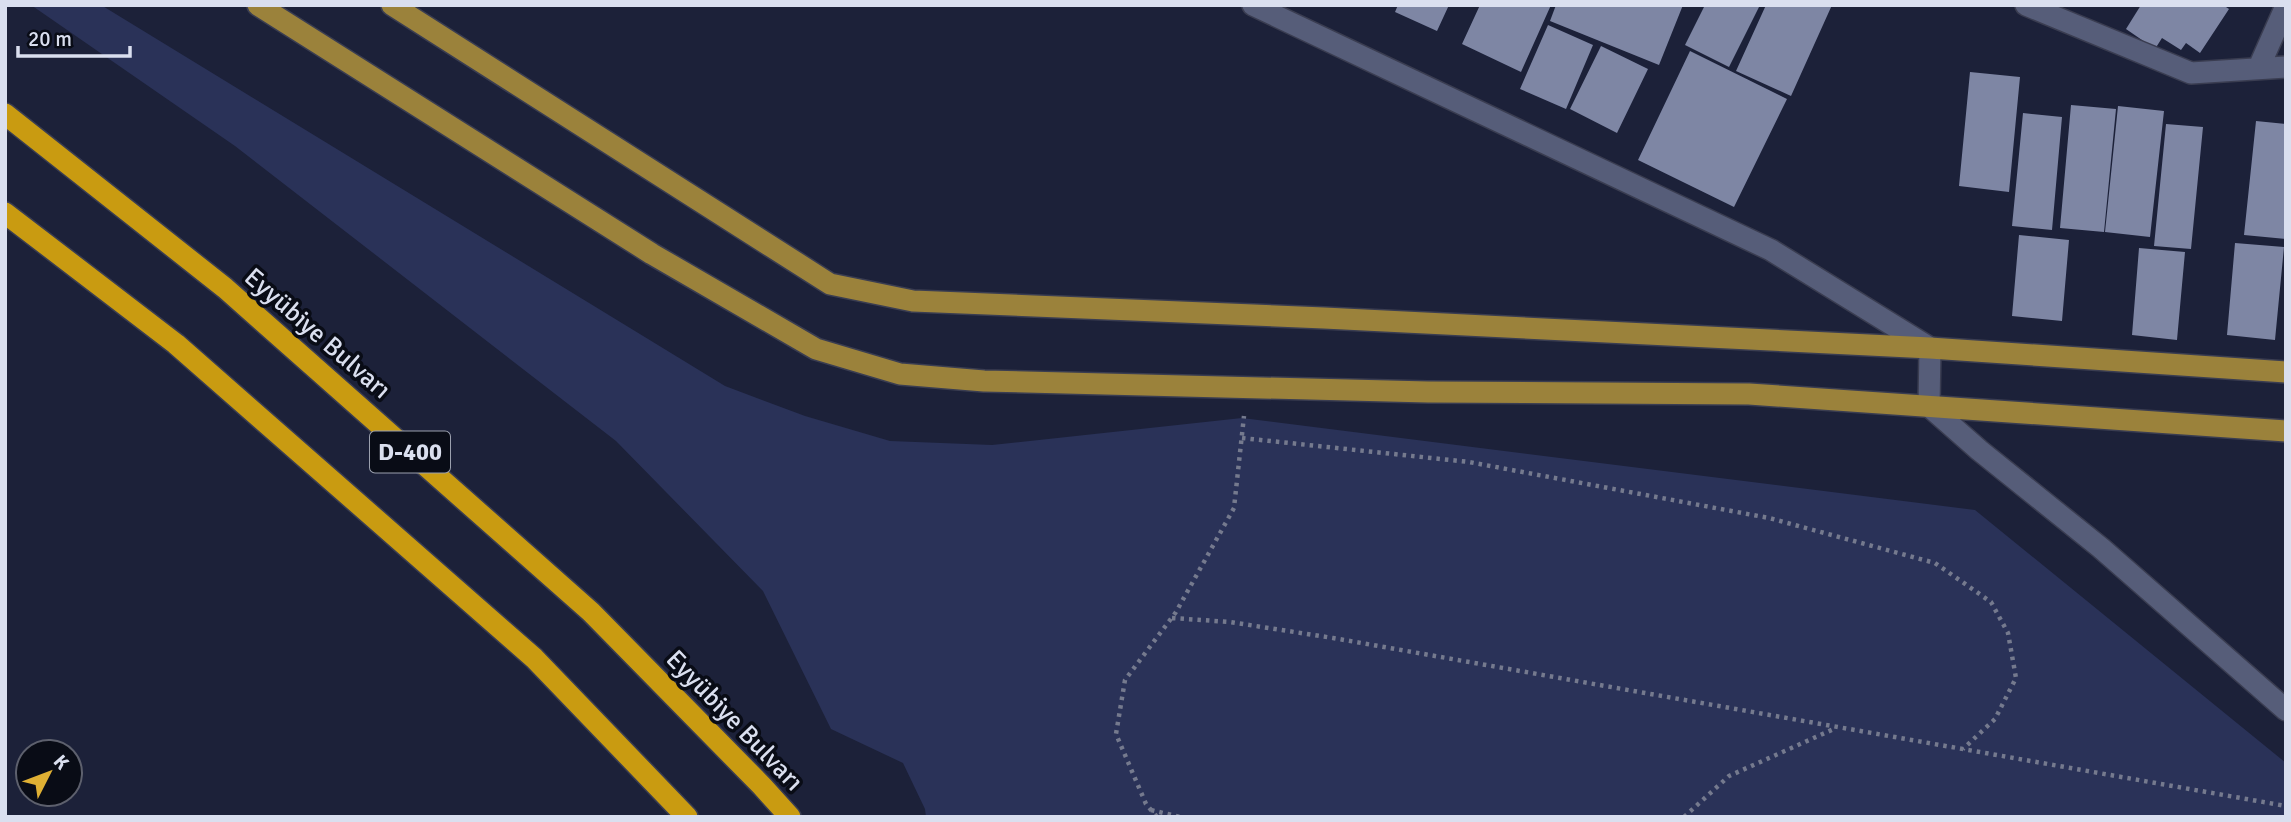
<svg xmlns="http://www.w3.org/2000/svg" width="2291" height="822" font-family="Signika,sans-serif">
<rect width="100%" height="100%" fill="#1c2139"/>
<path fill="#2a3258" d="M31 5H101L725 386 805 416 890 441 992 445 1242 418 1975 510 2286 763V817H926L925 809 903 763 831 729 763 591 616 441 235 146Z"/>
<path fill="#7e86a4" d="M1398 5H1449L1437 31 1395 12Z
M1480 5H1551L1521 72 1462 44Z
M1556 5H1683L1659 65 1550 21Z
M1705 5H1760L1729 67 1685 45Z
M1766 5H1832L1791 96 1736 71Z
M2141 5H2223L2229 9 2200 53 2186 43 2181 50 2162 38 2155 49 2126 29Z
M1548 25 1593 45 1566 109 1520 89Z
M1601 46 1648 69 1617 133 1570 109Z
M1690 51 1787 99 1734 207 1638 160Z
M1970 72 2020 77 2009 192 1959 186Z
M2071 105 2116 109 2104 232 2060 228Z
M2118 106 2164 111 2150 237 2105 232Z
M2023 113 2062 117 2052 230 2012 226Z
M2256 121 2286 124V239L2244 235Z
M2166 124 2203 127 2191 249 2154 246Z
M2019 235 2069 240 2062 321 2012 316Z
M2235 243 2284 247 2275 340 2227 335Z
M2139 248 2185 252 2177 340 2132 335Z"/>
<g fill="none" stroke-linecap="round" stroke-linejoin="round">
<g stroke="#3a3d51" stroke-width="24">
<path id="minor" d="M1253 5 1771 250 1930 348 1929 406 1979 450 2101 548 2286 710
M2026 5 2191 73 2286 67
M2259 67 2286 6"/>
</g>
<g stroke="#3a3d51" stroke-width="24">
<path id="major" d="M258 5 652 254 816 349 900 374 984 381 1428 392 1749 394 2286 431
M392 5 830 284 913 301 1324 318 1930 348 2286 372"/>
</g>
<g stroke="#3a3d51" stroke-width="24">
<path id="highway" d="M5 114 225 288 591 612 762 786 790 817
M5 213 176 344 534 658 687 817"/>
</g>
<path stroke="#757a8e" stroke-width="4.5" stroke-dasharray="3.5 5" stroke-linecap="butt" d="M1242 438 1469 462 1769 518 1935 563 1991 602 2008 633 2016 678 1995 719 1963 749
M1172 618 1230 622 1333 638 2286 806
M1151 810 1180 817
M1157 817 1146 804 1116 734 1125 680 1176 612 1234 508 1244 416
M1684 817 1729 776 1836 728"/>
<use href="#minor" stroke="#565d79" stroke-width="21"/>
<use href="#major" stroke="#9b823b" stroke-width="21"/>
<use href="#highway" stroke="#c99b11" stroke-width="21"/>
</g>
<g text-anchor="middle" stroke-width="7" stroke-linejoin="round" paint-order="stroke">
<rect fill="#090c16" stroke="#9ba0ae" stroke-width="2" x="370" y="431.5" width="80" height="41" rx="5"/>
<g font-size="24" font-weight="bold" fill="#dadfef">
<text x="410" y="460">D-400</text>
</g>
<g font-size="26" fill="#dadfef" stroke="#090c16">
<text transform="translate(318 333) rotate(41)" y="9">Eyyübiye Bulvarı</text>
<text transform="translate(735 720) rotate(46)" y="9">Eyyübiye Bulvarı</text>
</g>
</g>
<rect width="2291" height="822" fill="none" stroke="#dadfef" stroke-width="14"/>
<g transform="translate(49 773) rotate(48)"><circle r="33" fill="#090c16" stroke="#5d606d" stroke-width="2"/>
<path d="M0-5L12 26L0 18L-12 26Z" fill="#dfb034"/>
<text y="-10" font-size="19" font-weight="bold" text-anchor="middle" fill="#dadfef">K</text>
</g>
<path d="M18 46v10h112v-10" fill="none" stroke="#dadfef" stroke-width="3.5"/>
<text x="28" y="46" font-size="21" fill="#dadfef" stroke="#090c16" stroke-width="5" paint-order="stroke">20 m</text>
</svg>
